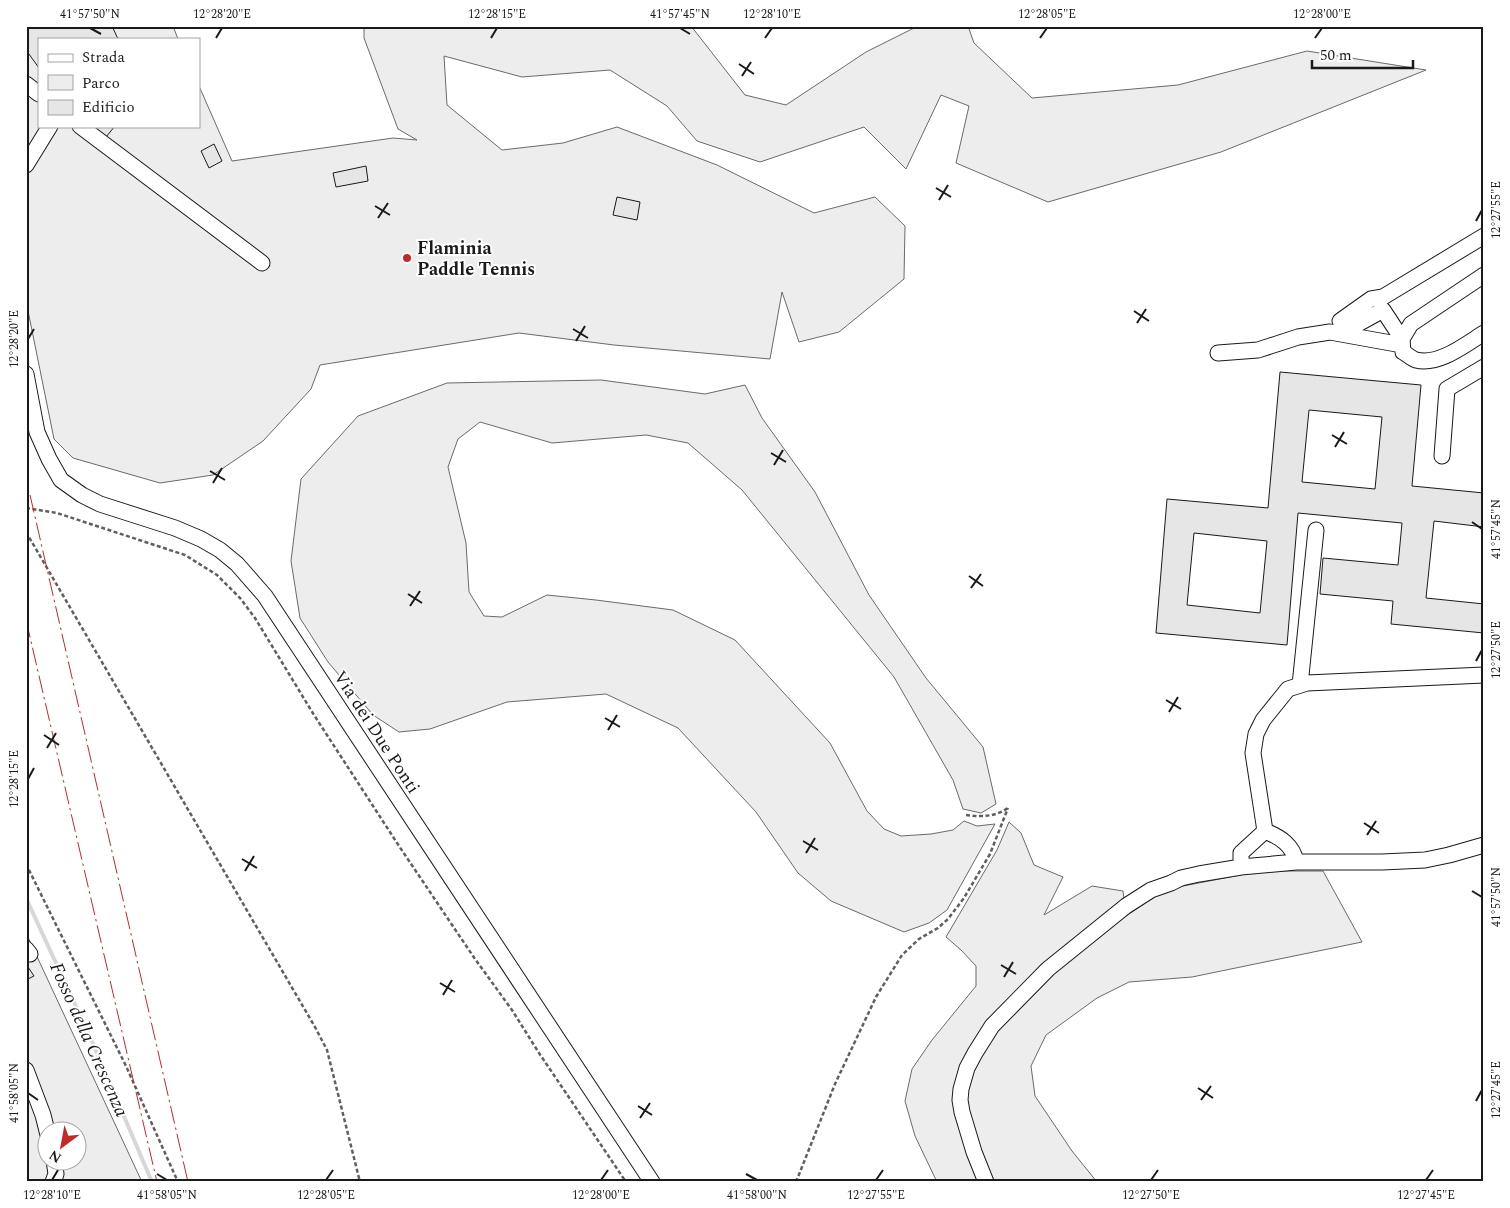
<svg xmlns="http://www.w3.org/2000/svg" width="1510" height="1208" font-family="Spectral,serif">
<rect width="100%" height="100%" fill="#fff"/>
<path fill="#ededed" stroke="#6a6a6a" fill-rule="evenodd" d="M26 26H173L178 39H39V126H199V86L232 161 393 138 417 140 398 129 364 38V26H691L745 95 786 105 866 52 918 26H968L974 43 1032 98 1178 85 1307 51 1426 70 1221 152 1048 202 956 163 969 106 941 95 906 169 864 127 760 162 697 141 667 106 610 70 522 77 444 56 447 105 502 150 563 143 617 127 717 165 814 213 875 197 905 226 904 279 839 332 799 342 782 292 770 359 614 345 519 333 320 365 311 389 263 441 213 475 160 483 73 458 54 439 26 301Z
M601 380 705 394 745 385 762 418 815 492 869 595 926 678 983 747 996 804 981 813 963 809 953 780 894 677 742 490 688 443 646 435 552 443 480 422 458 439 448 467 466 543 469 592 484 616 502 617 547 595 596 600 673 610 735 640 830 743 867 811 884 829 901 836 931 834 953 830 964 821 977 826 995 824 947 910 929 923 904 932 831 901 798 873 756 812 678 728 606 694 507 702 430 729 399 732 373 715 328 662 300 618 291 561 301 479 358 416 447 383Z
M1009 822 1021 833 1034 865 1063 877 1044 915 1092 886 1123 891 1126 916 1160 893 1183 886 1261 871H1323L1362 942 1192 977 1129 982 1097 998 1046 1035 1031 1066 1035 1096 1072 1151 1097 1182H937L915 1136 905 1101 912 1069 932 1040 976 986V966L961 950 946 937 997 850Z
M26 933 142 1182H26ZM48 1130H78V1160H48Z"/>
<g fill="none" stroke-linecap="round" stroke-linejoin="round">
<path stroke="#d7d7d7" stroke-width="4" d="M26 898 91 1039 152 1182"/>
</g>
<path fill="#e6e6e6" stroke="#1a1a1a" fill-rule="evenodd" d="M32 26H112L118 39H39V68L26 50V30Z
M92 126H115L106 137Z
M214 144 222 161 209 168 201 151Z
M366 166 368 181 336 187 333 173Z
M617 197 640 202 637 220 613 215Z
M1280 372 1421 385 1412 486 1484 493V527L1434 521 1426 598 1484 604V633L1391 624 1393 601 1320 594 1323 558 1398 565 1402 523 1298 513 1287 645 1156 633 1167 499 1268 508ZM1309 410 1382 417 1375 489 1302 482ZM1194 533 1267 541 1260 613 1187 605Z
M26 964 34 976 26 980Z"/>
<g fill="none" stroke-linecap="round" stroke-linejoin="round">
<g stroke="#1a1a1a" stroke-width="17">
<path id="minor" d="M26 84 39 94
M80 126 262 263
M26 165 50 126
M1484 236 1383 297 1371 299 1340 321 1356 325 1383 310 1402 339 1403 352C1407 354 1412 359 1416 360 1439 366 1466 344 1484 333
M1402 339 1411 324 1484 275
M1218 353 1258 350 1298 337 1330 332 1402 345
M26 374 37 432 49 459 61 480 82 495 100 504 175 528 201 539 220 550 237 564 265 596 652 1182
M1442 456 1447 389 1484 367
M1300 685 1316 530
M1265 831 1253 753 1256 734 1263 720 1288 689 1307 683 1484 675
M1241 867V853L1265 831C1280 837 1293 845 1296 862
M26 949 30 954
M26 1070 43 1115 48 1135
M53 1182 56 1174 54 1160
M986 1182 974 1152 962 1112 960 1100 961 1089 967 1068 975 1053 992 1026 1048 969 1126 906 1151 890 1171 883 1181 878 1199 874 1241 867 1296 862H1382L1425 860 1449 855 1484 845"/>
</g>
<path stroke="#5f5f5f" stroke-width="2.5" stroke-dasharray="4 2.5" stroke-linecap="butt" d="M26 508 57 513 185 555 217 575 240 598 255 618 314 715 399 846 475 959 512 1010 539 1053 626 1182
M26 532 315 1027 327 1050 360 1182
M966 815C981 817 995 817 1008 808
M26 864 126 1066 178 1182
M796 1182 835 1084 876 997 902 955 919 939 938 928 948 919 964 898 990 854 1008 808"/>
<use href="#minor" stroke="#fff" stroke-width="15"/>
<path stroke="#c62828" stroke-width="1" stroke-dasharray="18 4 2.5 4" stroke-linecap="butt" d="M30 495 188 1182
M26 620 157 1182"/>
</g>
<path fill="none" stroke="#1a1a1a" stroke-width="2" d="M90 28 101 34M680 28 690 34M216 38 222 28M491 38 497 28M765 38 772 28M1040 38 1047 28M1315 38 1322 28M739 64 754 74M742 76 751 62M936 188 951 197M939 200 948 185M375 206 390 215M378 218 388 203M1476 221 1482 210M1134 311 1149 321M1137 323 1146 309M573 329 588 338M28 339 34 329M576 341 585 326M1332 435 1347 444M1335 447 1344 432M771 453 786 462M774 465 783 450M210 471 225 480M213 483 222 468M1472 522 1482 529M969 576 983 586M971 588 981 574M408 594 422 603M410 606 420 591M1476 661 1482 650M1166 700 1181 709M1169 712 1178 697M605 718 620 727M608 730 617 715M44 735 59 745M47 748 56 733M28 779 34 768M1364 823 1379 833M1367 835 1376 821M803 841 818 850M806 853 815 838M242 859 257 868M245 871 254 856M1472 891 1482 897M1001 965 1016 974M1004 977 1013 962M440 983 455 992M443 995 452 980M1198 1088 1213 1098M28 1093 38 1100M1201 1100 1211 1086M1476 1101 1482 1090M638 1106 652 1115M640 1118 650 1103M157 1174 167 1180M746 1174 757 1180M52 1180 58 1170M326 1180 333 1170M601 1180 608 1170M876 1180 883 1170M1151 1180 1158 1170M1426 1180 1433 1170"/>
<circle fill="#c62828" stroke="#fff" stroke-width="2" cx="407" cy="258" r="5"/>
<g text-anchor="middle" stroke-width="4" stroke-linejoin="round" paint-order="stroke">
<g font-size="18" font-weight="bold" fill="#1a1a1a" stroke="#fff" text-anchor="start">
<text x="417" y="254">Flaminia<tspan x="417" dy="21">Paddle Tennis</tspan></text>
</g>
<g font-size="18" fill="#1a1a1a" stroke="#fff">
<text transform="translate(377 732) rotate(57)" y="6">Via dei Due Ponti</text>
</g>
<g font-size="19" font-style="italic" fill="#1a1a1a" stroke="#fff">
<text transform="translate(90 1039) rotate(66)" y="7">Fosso della Crescenza</text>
</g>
</g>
<rect width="1510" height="1208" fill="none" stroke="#ffffff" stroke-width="55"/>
<rect x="38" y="38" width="162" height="90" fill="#ffffff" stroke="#a3a3a3"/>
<rect x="48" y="54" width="25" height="8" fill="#ffffff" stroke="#a3a3a3"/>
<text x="82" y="62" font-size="15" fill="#1a1a1a">Strada</text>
<rect x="48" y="75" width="25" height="15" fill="#ededed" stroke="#a3a3a3"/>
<text x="82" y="88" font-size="15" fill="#1a1a1a">Parco</text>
<rect x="48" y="100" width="25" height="15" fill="#e6e6e6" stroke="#a3a3a3"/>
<text x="82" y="112" font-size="15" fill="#1a1a1a">Edificio</text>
<g transform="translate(62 1146) rotate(212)"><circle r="24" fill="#ffffff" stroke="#a3a3a3"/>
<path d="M0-4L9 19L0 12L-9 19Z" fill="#c62828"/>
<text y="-8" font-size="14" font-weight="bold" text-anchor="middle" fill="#1a1a1a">N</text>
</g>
<path d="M1312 60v8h101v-8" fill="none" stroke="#1a1a1a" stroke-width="2.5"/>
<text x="1320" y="60" font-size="15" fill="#1a1a1a" stroke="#ffffff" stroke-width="4" paint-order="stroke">50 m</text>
<rect x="28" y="28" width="1454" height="1152" fill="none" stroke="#1a1a1a" stroke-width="2"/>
<g font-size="12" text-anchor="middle" fill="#1a1a1a">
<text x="90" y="18">41°57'50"N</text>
<text x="222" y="18">12°28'20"E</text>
<text x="497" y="18">12°28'15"E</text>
<text x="680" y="18">41°57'45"N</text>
<text x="772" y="18">12°28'10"E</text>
<text x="1047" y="18">12°28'05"E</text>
<text x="1322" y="18">12°28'00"E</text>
<text transform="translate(1496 210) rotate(-90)" y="4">12°27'55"E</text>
<text transform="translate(14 339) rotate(-90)" y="4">12°28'20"E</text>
<text transform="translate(1496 529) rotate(-90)" y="4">41°57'45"N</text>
<text transform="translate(1496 650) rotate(-90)" y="4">12°27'50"E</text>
<text transform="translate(14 779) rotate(-90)" y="4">12°28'15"E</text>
<text transform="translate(1496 897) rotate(-90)" y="4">41°57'50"N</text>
<text transform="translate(1496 1090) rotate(-90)" y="4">12°27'45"E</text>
<text transform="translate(14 1093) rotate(-90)" y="4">41°58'05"N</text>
<text x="52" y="1199">12°28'10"E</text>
<text x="167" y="1199">41°58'05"N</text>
<text x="326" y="1199">12°28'05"E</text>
<text x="601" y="1199">12°28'00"E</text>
<text x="757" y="1199">41°58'00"N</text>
<text x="876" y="1199">12°27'55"E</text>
<text x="1151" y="1199">12°27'50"E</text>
<text x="1426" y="1199">12°27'45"E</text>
</g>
</svg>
